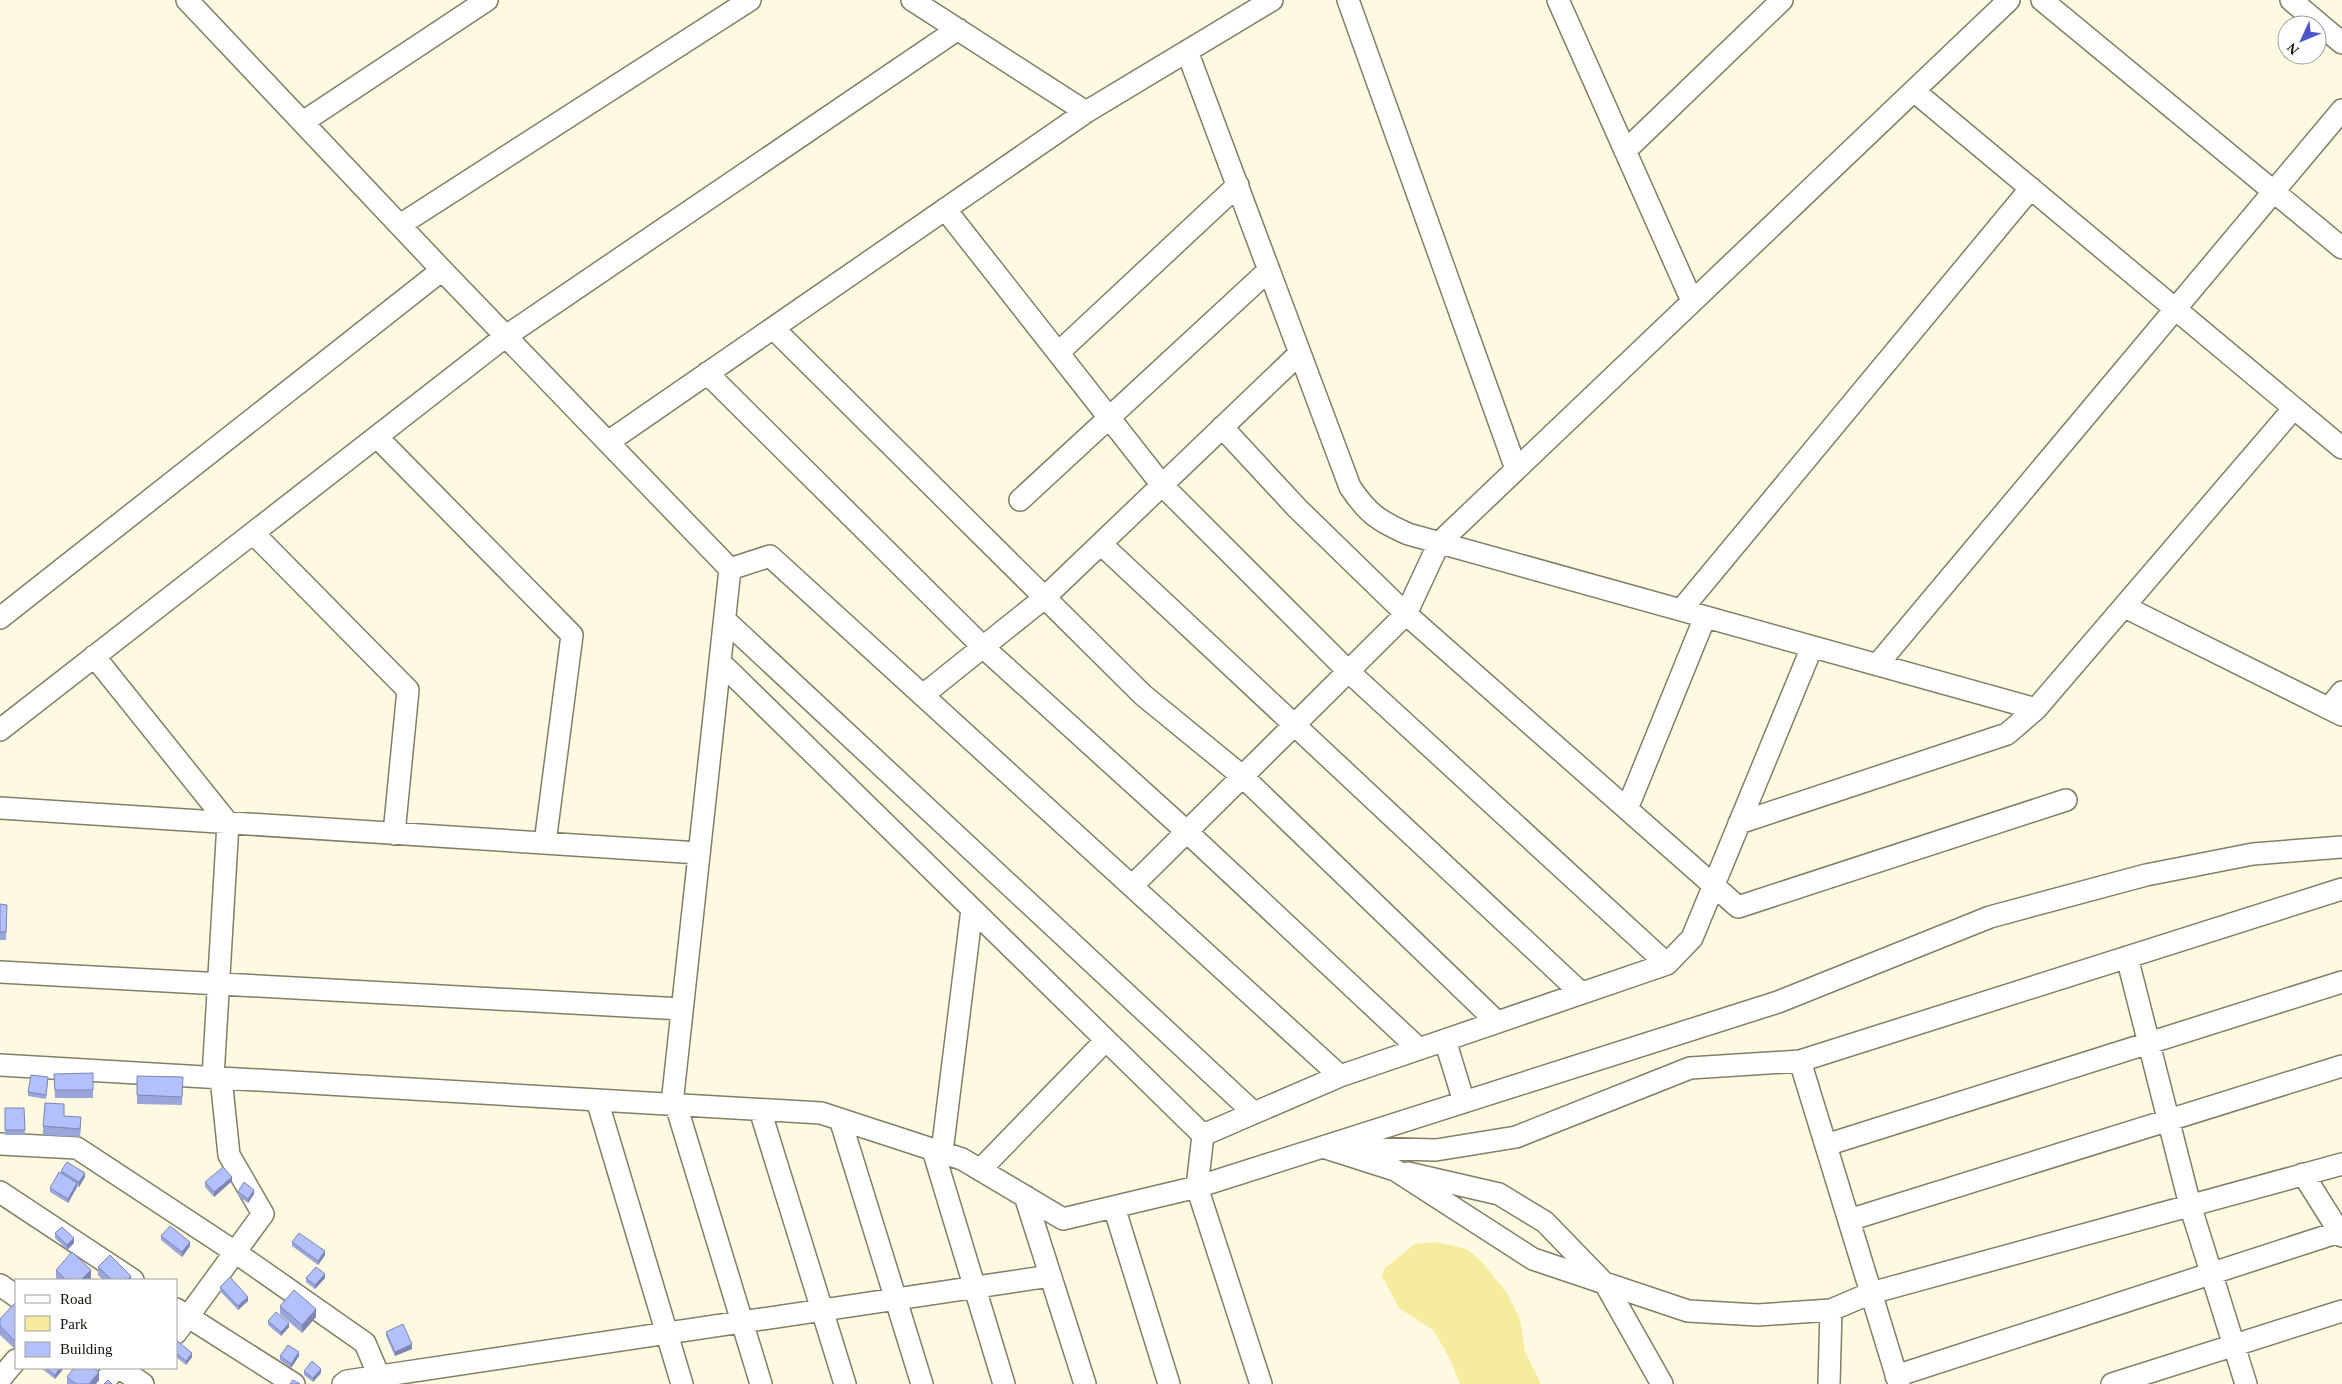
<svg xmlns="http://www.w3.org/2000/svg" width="2342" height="1384" font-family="'Times New Roman',serif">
<rect width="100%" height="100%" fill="#fefae1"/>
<path fill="#f7eb9d" d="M1435 1242 1467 1249 1483 1263 1506 1292 1520 1319 1525 1352 1541 1384H1460L1449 1357 1433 1330 1399 1308 1382 1276 1384 1269 1415 1244Z"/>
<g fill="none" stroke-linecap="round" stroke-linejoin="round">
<g stroke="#827e68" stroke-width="24">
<path id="minor" d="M187 0 442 270 730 569 672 1104
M912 0 1086 112
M1348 0 1516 469
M1558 0 1692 301
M2042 0 2342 248
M2291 0 2342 43
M1187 51 1350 487C1368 514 1379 521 1408 534L2036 709
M1914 91 2342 448
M303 122 487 0
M1625 151 1782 0
M945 209 1162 485 1348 671 1667 964
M400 225 750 0
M773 328 1143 695 1242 776 1497 1022
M1058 353 1238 185
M707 373 983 647 1186 831 1419 1049
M1222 427 1297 508 1406 614 1738 907 2066 800
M377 437 572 635 545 843
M608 442 1086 112 1272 0
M1020 500 1269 270
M253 533 408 690 394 834
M1101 544 1581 993
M730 569 770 556 1340 1076
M2125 607 2342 715
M1681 610 2031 188
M0 618 442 270
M725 620 1254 1113
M94 656 228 823 213 1077
M720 662 1203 1135 1197 1187 1261 1384
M1877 665 2342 110
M923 695 1043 599 1300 353
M2329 708 2342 692
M0 730 506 336 958 29
M0 808 699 853
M1627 809 1705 617
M1739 823 2007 734 2036 709 2294 408
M1132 886 1406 614 1439 543 2009 0
M2342 889 1800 1061 1690 1068 1516 1137 1436 1150 1323 1147 1395 1170 1533 1259 1688 1311 1758 1315 1831 1310 1871 1293 2342 1164
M2127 957 2190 1205 2246 1384
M0 972 682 1009
M1445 1040 1464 1102
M1800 1061 1899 1384
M0 1065 821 1113 962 1159 1063 1219 1197 1187 1778 1002 1990 917 2146 875 2253 854 2342 847
M597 1100 682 1384
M676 1105 761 1384
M760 1110 845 1384
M840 1119 922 1384
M1203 1135 1340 1076 1667 964 1692 938 1812 647
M0 1144 77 1148 235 1252 365 1343 379 1376
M1826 1145 2342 982
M933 1150 1004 1384
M942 1152 972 909
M980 1170 1106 1040
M1408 1173 1499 1194 1545 1222 1606 1285 1662 1384
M2303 1174 2342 1236
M0 1192 133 1280
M1025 1196 1085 1384
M1114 1207 1169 1384
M1849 1220 2342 1066
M0 1285 16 1296
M176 1309 294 1384
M176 1333 263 1214 229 1155 221 1078
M120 1368 143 1384
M1896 1376 2339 1232
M0 1379 16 1360
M102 1384 116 1368
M343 1384 347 1381 1050 1276
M1829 1384 1831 1310
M2112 1384 2342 1311"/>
</g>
<use href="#minor" stroke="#fff" stroke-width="21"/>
</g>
<path fill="#9aa5da" d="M0 904 7 913 6 940H0Z
M93 1073V1098H55L54 1074Z
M137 1076 183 1077 182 1105 137 1104Z
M48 1081 46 1099 28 1096V1092Z
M5 1108H24L25 1135H5Z
M64 1116 81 1126 80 1137 43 1135V1126Z
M61 1171 85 1177 79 1187 77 1186V1187L68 1203 50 1192V1188L61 1173Z
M232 1181 214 1197 205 1187V1182Z
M238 1192 254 1194 248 1203 238 1196Z
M55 1233 74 1243 67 1250 55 1238Z
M161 1236 190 1246 182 1257 161 1240Z
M292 1242 325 1255 318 1265 292 1246Z
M98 1267 131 1280H103L98 1275Z
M56 1270 91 1279 89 1280H58L56 1278Z
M306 1278H325L315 1289 306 1282Z
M220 1287 248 1301 238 1310 220 1291Z
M16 1302V1350L0 1335V1319Z
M280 1306 316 1317 302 1333 280 1314Z
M268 1321 289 1327 281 1336 268 1325Z
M386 1332 412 1349 395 1356 386 1336Z
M176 1340 192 1357 186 1365 176 1357Z
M280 1356H299L291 1368 280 1360Z
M41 1368H64L55 1379Z
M304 1371 321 1373 313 1382 304 1375Z
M67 1377 99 1380 96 1384H67Z"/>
<path fill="#7d86b2" d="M85 1173V1177L79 1187V1182Z
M232 1177V1181L214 1197V1192Z
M77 1183V1187L68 1203V1199Z
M254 1190V1194L248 1203V1199Z
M74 1238V1243L67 1250V1245Z
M190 1242V1246L182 1257V1252Z
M325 1251V1255L318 1265V1261Z
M91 1270V1279L89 1280H81Z
M325 1274V1278L315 1289V1285Z
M131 1276V1280H127Z
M248 1297V1301L238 1310V1306Z
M316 1309V1317L302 1333V1325Z
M289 1323V1327L281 1336V1332Z
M412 1344V1349L395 1356V1352Z
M299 1352V1356L291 1368V1364Z
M192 1353V1357L186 1365V1361Z
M60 1368H64L55 1379V1375Z
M321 1369V1373L313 1382V1378Z
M99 1372V1380L96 1384H89Z"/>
<path fill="#b3c0fe" stroke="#7d86b2" d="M0 904 7 905 6 932H0Z
M93 1073V1090H55L54 1074Z
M31 1075 48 1077 46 1095 28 1092Z
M137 1076 183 1077 182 1097 137 1095Z
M45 1103 64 1104V1116L81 1117 80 1129 43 1126Z
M5 1108H24L25 1130H5Z
M67 1162 85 1173 79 1182 61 1171Z
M223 1167 232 1177 214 1192 205 1182Z
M59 1172 77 1183 68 1199 50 1188Z
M244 1182 254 1190 248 1199 238 1192Z
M170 1226 190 1242 182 1252 161 1236Z
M62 1227 74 1238 67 1245 55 1233Z
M299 1233 325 1251 318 1261 292 1242Z
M72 1252 91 1270 81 1280H66L56 1270Z
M110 1255 131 1276 127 1280H112L98 1267Z
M316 1267 325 1274 315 1285 306 1278Z
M230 1277 248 1297 238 1306 220 1287Z
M294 1290 316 1309 302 1325 280 1306Z
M16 1302V1342L0 1326V1319Z
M276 1312 289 1323 281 1332 268 1321Z
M403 1324 412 1344 395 1352 386 1332Z
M176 1340 192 1353 186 1361 176 1353Z
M288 1345 299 1352 291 1364 280 1356Z
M312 1361 321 1369 313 1378 304 1371Z
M46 1368H60L55 1375Z
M74 1368H93L99 1372 89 1384H76L67 1377Z
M108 1380 112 1384H104Z
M293 1380 300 1384H290Z"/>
<rect x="15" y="1279" width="162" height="90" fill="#ffffff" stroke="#a1a09d"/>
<rect x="25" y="1295" width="25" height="8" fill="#ffffff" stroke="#a1a09d"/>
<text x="60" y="1304" font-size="15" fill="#131209">Road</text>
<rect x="25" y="1316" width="25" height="15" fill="#f7eb9d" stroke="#a1a09d"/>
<text x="60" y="1329" font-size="15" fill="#131209">Park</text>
<rect x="25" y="1342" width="25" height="15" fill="#b3c0fe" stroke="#a1a09d"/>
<text x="60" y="1354" font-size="15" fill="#131209">Building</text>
<g transform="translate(2302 40) rotate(226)"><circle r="24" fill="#ffffff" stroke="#a1a09d"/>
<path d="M0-4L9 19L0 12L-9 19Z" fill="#4e56cc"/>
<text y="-8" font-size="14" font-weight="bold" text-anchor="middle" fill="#131209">N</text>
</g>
</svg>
